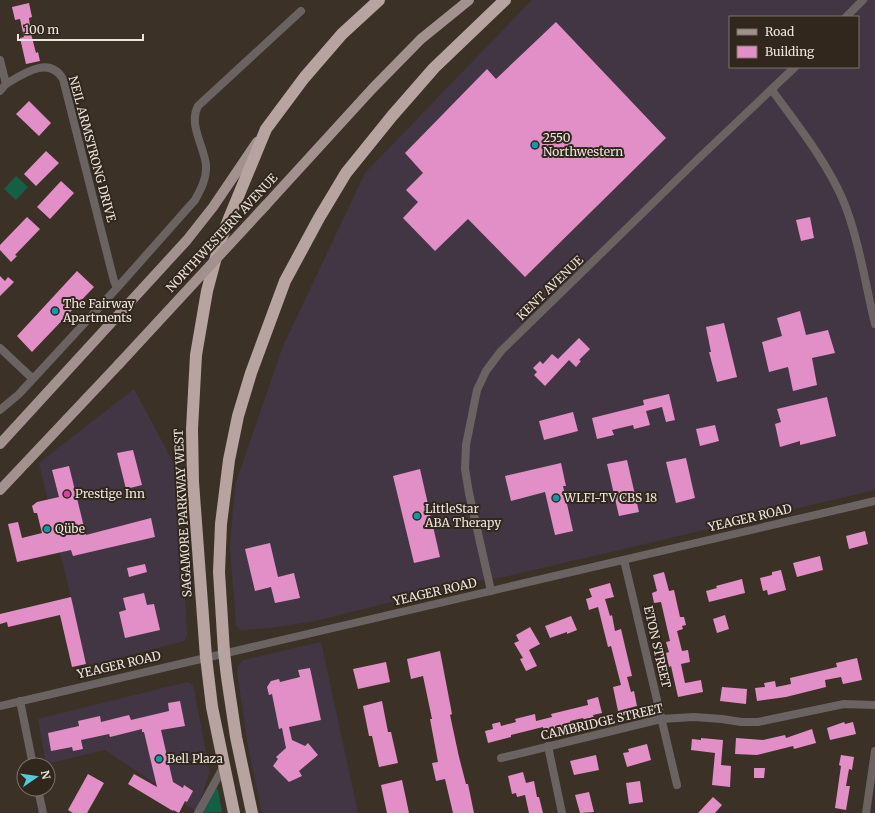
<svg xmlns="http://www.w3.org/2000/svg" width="875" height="813" font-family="Merriweather,serif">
<rect width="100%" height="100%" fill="#3c3127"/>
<path fill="#433644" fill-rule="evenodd" d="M532 0H875V490L504 577 477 581 315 621 270 628 241 630 236 625 230 547 235 485 283 346 365 173ZM730 17H858V67H730Z
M134 389 178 471 187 635 184 641 87 666 39 463Z
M321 642 358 813H262L248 747 237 671 238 665 243 660Z
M187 682 193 685 210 772 196 811 105 750 46 764 38 719Z"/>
<path fill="#155f44" d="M16 176 28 187 16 200 4 189Z
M216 788 218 790 222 812 200 813Z"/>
<path fill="#e38fc7" d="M29 3 32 17 29 18 30 26H29L36 53 38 52 40 61 26 64 20 38 24 37 20 19 15 20 12 7Z
M556 22 666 138 525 277 468 219 435 251 403 218 418 202 406 190 423 173 405 153 487 69 496 79Z
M29 101 51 123 39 136 16 114Z
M46 151 59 163 36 186 24 174Z
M61 181 74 193 50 219 37 207Z
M27 217 40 229 15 255 17 256 11 262 0 250V245Z
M810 217 814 238 801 241 796 220Z
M77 271 94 287 32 352 17 336Z
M0 276 5 281 8 277 14 282 0 296Z
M800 311 806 335 828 330 835 353 812 358 817 385 793 391 788 367 769 372 762 342 782 336 777 318Z
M724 323 737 377 717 382 709 352H711L706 327Z
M579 338 590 349 579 360 581 361 576 367 569 360 545 386 534 375 537 372 533 368 540 361 543 364 552 354 558 359Z
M669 394 675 420 666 422 662 407 646 411 650 425 634 429 633 425 612 430 614 435 597 439 592 418 644 405 643 400Z
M827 397 836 436 800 445V441L780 447 775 424 781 422 777 409Z
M573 412 578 431 544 440 539 421Z
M715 425 719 441 700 446 696 429Z
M133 450 142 485 126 489 117 453Z
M686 458 695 498 676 503 666 462Z
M627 460 639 512 619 516 607 464Z
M561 463 566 486H563L573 531 555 535 545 492 511 501 505 476Z
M69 466 86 535 151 518 155 537 73 556 71 550 17 562 8 524 18 522 22 538 42 533 37 513H34L32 506 37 502 59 497 52 470Z
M420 469 440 557 414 563 393 476Z
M865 531 868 544 849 549 846 536Z
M270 543 278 577 294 573 300 598 275 603 271 587 255 591 245 549Z
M820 556 823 570 797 577 793 563Z
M145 564 147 572 129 577 127 568Z
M781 570 786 590 768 595 767 590 763 591 760 578 772 575V572Z
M664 572 669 591 674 590 680 617H684L686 625 682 626 683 629 677 631 682 651 688 650 690 662 681 664 685 683 701 680 703 692 678 697 671 666 669 667 666 653 669 652 666 642 670 641 661 602 654 603 652 593 657 591 653 575Z
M742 579 745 593 709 602 706 591 717 588 716 586Z
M610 583 614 597 605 599 610 616 612 615 615 631 621 629 632 676 627 677 631 692 634 691 637 706 618 711 613 687 621 685 611 646 608 647 598 607 589 610 586 599 592 597 589 589Z
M144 593 147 605 154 604 160 630 125 638 119 612 126 610 123 598Z
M71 597 86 664 72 667 60 615 8 627 7 622 0 624V614Z
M725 615 729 629 717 633 713 619Z
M571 616 577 630 567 634V632L550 638 545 626Z
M530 627 540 644 529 650 537 666 526 671 520 659 523 658 514 643 519 641 516 635Z
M440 651 452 714 450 715 459 757 466 784H468L474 813H453L445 779 436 781 432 763 438 762 430 719H432L423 676 411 679 407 659Z
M857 658 862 680 843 684 841 677 825 680 826 687 786 697 757 701 755 688 765 687 764 683 775 681 776 687 791 684 790 678 837 667 836 663Z
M386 662 390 682 358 689 353 669Z
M310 668 321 720 289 727 292 740 305 746 308 743 318 755 299 771 302 776 289 782 273 766 278 759 276 757 286 748 282 728 279 729 272 694 269 695 267 687 271 681 279 679 280 682 300 677 298 670Z
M722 687 747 689 746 704 720 701Z
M598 697 602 713 593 715 594 718 584 720 583 718 570 721 571 725 544 732 543 727 511 735V737L488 743 485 731 493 729 492 724 500 722 501 726 516 722 515 719 535 714 536 721 552 717 551 714 588 705 587 700Z
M180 701 185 726 161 730 173 782 183 788 184 785 193 791 187 802 185 801 179 813 173 810V811L128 784 134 774 157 787 144 732H142V729L110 737 109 734 81 740 83 749 73 751 72 747 51 751 48 733 79 726 78 721 100 716 101 722 129 715 131 720 169 711 168 703Z
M382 701 388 732H391L398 763 379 767 372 736H369L363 706Z
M844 722 845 724 853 722 856 734 830 740 827 728Z
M812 729 816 743 794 749 793 746 757 755 735 754 736 738 763 740 785 735 786 738Z
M701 738 723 740 721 765 731 766 730 787 712 785 715 753 691 750 692 739 701 740Z
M647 744 651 760 627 767 623 753 629 752 628 749Z
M596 755 599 770 574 775 570 761Z
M841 755 854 757 852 770 849 769 846 786H850L846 810 835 808 841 766 839 765Z
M754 768H765L764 778H754Z
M523 772 526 783 534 781 537 797H539L543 813H529L525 795 517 797 516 793 512 794 508 776Z
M88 774 104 783 87 813H73L68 810Z
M402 780 409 813H387L381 785Z
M640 781 643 802 629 804 626 783Z
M589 792 594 812 580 813 575 795Z
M713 797 722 805 715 813H698Z"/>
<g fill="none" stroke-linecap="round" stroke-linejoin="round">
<path stroke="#6b6362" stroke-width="8" d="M846 17 863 0
M0 60 6 84 0 91
M6 84C23 74 49 55 63 79L114 281 117 288
M772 90C797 125 825 159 843 200 859 239 865 283 875 324
M0 348 33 379
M0 410 19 394 117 288 195 200C201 189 207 178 206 165 204 146 188 124 198 106L301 11
M624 560 677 785
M491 591 469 493 465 469 466 445 477 390 486 371 501 351 698 159 795 67
M20 701 33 765
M0 706 875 501
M548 746 562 813
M501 758 661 719 694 717 722 719 741 722H758L844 704 875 705
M38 789 43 813
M198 813 224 766
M866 813 875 751"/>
<path stroke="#a2918e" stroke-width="10" d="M266 205 372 89 421 39 469 0
M0 444 187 240 213 207 257 142
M0 490 119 364"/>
<path stroke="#b7a3a0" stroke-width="12" d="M234 813 212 707 206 657 193 482 192 429 196 355 207 291 220 242 230 216 266 129 304 78 342 34 379 0
M252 813 236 737 227 677 224 652 219 572 221 524 229 460 238 416 251 373 285 281 319 218 346 173 392 116 434 68 505 0"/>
<path stroke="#a2918e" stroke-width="10" d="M119 364 266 205"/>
</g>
<g fill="#0f9aa8" stroke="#32271d" stroke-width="1.5">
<circle cx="535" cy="145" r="4"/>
<circle cx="55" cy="311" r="4"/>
<circle cx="556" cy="498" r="4"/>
<circle cx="417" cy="516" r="4"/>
<circle cx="47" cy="529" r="4"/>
<circle cx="159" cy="759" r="4"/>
</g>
<circle fill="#d1479c" stroke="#32271d" stroke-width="1.5" cx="67" cy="494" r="4"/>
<g text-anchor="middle" stroke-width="4" stroke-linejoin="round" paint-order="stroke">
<g font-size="12" fill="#ece4de" stroke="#32271d" text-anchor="start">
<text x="543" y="142">2550<tspan x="543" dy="14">Northwestern</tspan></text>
<text x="63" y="308">The Fairway<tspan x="63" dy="14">Apartments</tspan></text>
<text x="75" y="498">Prestige Inn</text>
<text x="564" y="502">WLFI-TV CBS 18</text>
<text x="425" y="513">LittleStar<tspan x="425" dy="14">ABA Therapy</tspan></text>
<text x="55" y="533">Qübe</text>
<text x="167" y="763">Bell Plaza</text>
</g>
<g font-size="12" fill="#ece4de" stroke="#32271d">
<text transform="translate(92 149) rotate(75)" y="4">NEIL ARMSTRONG DRIVE</text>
<text transform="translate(222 233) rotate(-47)" y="4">NORTHWESTERN AVENUE</text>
<text transform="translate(550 288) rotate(-44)" y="4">KENT AVENUE</text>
<text transform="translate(183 513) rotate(-93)" y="4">SAGAMORE PARKWAY WEST</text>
<text transform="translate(750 518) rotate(-13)" y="4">YEAGER ROAD</text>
<text transform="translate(435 592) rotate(-13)" y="4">YEAGER ROAD</text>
<text transform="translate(657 647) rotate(77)" y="4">ETON STREET</text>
<text transform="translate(119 665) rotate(-13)" y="4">YEAGER ROAD</text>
<text transform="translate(602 722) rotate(-13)" y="4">CAMBRIDGE STREET</text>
</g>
</g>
<rect x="729" y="16" width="130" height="52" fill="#32271d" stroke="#7c736a"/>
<rect x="737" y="29" width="20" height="6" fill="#a2918e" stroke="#7c736a"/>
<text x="765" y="36" font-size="12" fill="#ece4de">Road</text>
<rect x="737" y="46" width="20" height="12" fill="#e38fc7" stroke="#7c736a"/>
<text x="765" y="56" font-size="12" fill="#ece4de">Building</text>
<g transform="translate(36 777) rotate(77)"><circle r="19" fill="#32271d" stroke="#7c736a"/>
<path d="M0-3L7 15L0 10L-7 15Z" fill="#52cbd7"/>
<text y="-6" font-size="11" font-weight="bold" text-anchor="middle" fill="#ece4de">N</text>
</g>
<path d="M18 34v6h125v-6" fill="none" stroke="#ece4de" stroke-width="2"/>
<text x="24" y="34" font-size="12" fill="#ece4de" stroke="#32271d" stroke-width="3" paint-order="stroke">100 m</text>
</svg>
